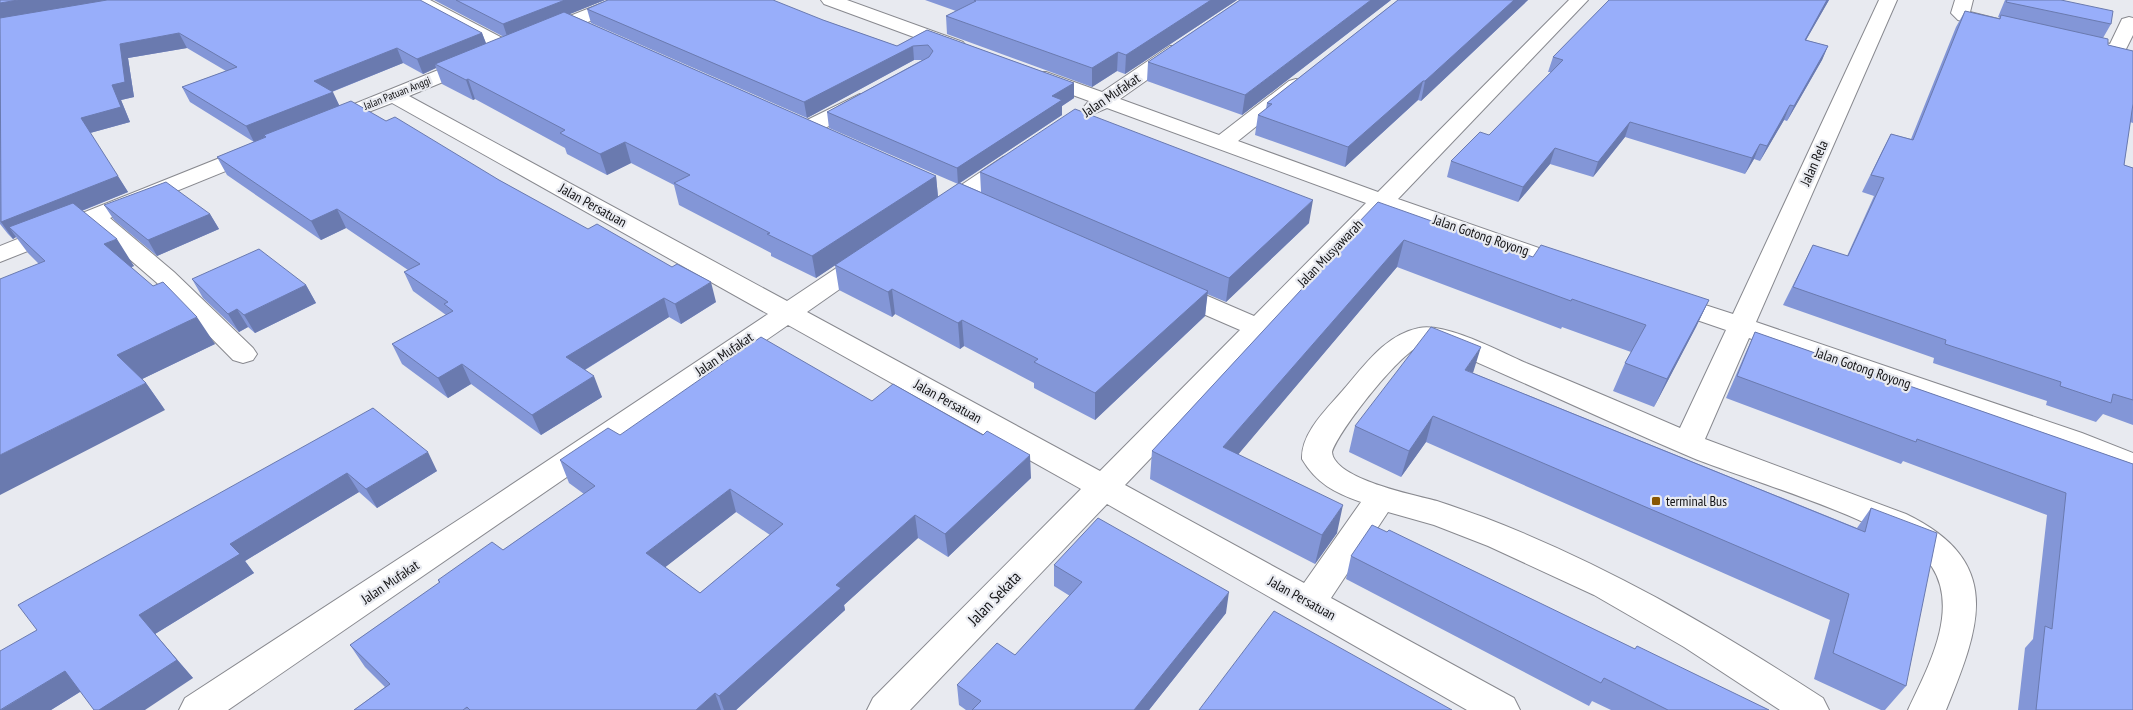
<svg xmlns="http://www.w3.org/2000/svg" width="2133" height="710" font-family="'PT Sans Narrow',sans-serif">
<rect width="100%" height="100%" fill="#e8eaf0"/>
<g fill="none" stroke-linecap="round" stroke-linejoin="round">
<g stroke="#88898f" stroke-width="2">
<path id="minor" d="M408 0H430L514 44 517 48 514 52H500L411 4Z
M610 0H635L632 4 551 37H537L535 33 537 29Z
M821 0H847L963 42 966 46 963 50H949L824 4Z
M1569 0H1588L1398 199 1579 262 1583 267 1579 272 1570 275 1561 272 1387 211 1125 485 1304 583 1361 502C1335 493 1316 483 1302 459 1301 432 1328 408 1344 389 1365 365 1385 335 1419 328 1445 322 1501 352 1526 363 1578 384 1629 406 1680 428L1726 330 1659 307 1655 301 1659 295 1668 293 1733 314 1879 0H1897L1756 322 2082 433 2133 453V476L2060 447 1749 338 1705 439 1906 514C2005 562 1980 626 1946 710H1908C1927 669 1960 611 1932 567 1907 526 1744 479 1693 458 1617 426 1541 390 1465 357 1454 352 1437 342 1424 344 1403 348 1338 431 1332 452 1334 479 1414 495 1437 501 1453 506 1468 512 1483 517 1606 564 1713 627 1823 698L1829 710H1780L1684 647 1594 595 1488 546 1434 525 1388 512 1331 598 1514 698 1520 710H1467L1107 504 910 710H867L873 698 1081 489 788 325 228 710H179L185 698 475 509 768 314 392 103 329 127 322 125 318 121 322 117 468 58H482L485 62 482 66 409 96 787 301 859 253 868 251 877 253 880 258 877 263 807 312 1100 471 1240 330 1164 297 1160 291 1164 285 1173 283 1182 285 1254 316 1366 203 1107 108 1093 114 1086 112 1083 108 1089 101 1032 80 1029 76 1032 72H1046L1102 92 1170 46H1184L1187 50 1184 54 1120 99 1219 135 1289 81 1296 79 1303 81 1306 85 1303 89 1238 141 1378 192Z
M1955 0H1973L1970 12 2006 21 2008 25 2006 29 1999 31 1958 20 1951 13Z
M2129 17 2133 18V35L2123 55C2109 58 2092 51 2078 48L2075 44 2078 40 2085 38 2110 44 2122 19Z
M860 94 867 96 870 100 867 104 815 134 807 135 799 134 796 129 799 124Z
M257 143 265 145 268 150 265 155 110 218 174 272 253 348 257 354 253 360 243 363 233 360 156 282 91 226 0 262V246Z
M1011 155 1019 157 1022 162 1019 167 949 214 941 216 933 214 929 209 933 204 1003 157Z"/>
</g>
<use href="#minor" fill="#fff" fill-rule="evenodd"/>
</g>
<path fill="#8396d7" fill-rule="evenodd" d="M0 0 482 33 486 44 504 37 434 0H605L569 14 936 176 938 197 958 184 829 128 827 112 922 60H914L807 118 591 23 587 9 823 20 897 46 927 30 1074 83V98L1062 106V115L960 183 981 192 980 172 1309 223 1226 302 1207 294 1205 316 1095 420 1034 388V383L964 346 960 349 895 314 892 317 839 290 835 265 816 278 771 256V253L679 205 674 185 631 163 607 175 567 154 565 148 475 99 473 100 442 84 436 68 423 74 403 63 332 92 339 105 386 121 499 180 716 302 681 324 669 317 585 370 602 397 541 435 471 384 448 398 402 364 392 344 446 315 413 291 404 272 408 270 346 228 321 240 227 175 217 157 254 142 190 102 182 87 226 71 187 48 128 58 134 97 121 100 130 122 90 133 128 192 82 211 134 266 131 267 215 344 142 379 146 383 165 410 38 263 28 253 16 237 13 239 8 234 0 224Z
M925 0H1237L1125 74 1117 71 1092 87 947 34 946 16 956 11Z
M1240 0H1391L1242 115 1147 81 1148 62Z
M1398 0H1528L1421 101 1418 100 1345 167 1255 135 1258 115 1266 109 1267 103Z
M1609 0H1829L1806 40 1828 46 1822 60 1787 121 1784 120 1760 161 1754 159 1745 174 1625 137 1593 177 1550 164 1518 202 1447 177 1451 161 1489 135 1551 72H1548L1553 57Z
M2005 0H2061L2111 24 2103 38 2108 45 2133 51V123L2130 122 2124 165 2133 168V425L2103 414 2096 422 2046 405 2047 401 1933 363 1934 358 1783 305 1813 245 1847 256 1874 196 1862 192 1882 151 1891 134 1911 139 1956 27 1965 11 1999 19 2000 18 1998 17Z
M104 205 210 214 219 229 157 256 114 220Z
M1358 223 1533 257 1709 300 1696 327 1654 407 1613 391 1625 363 1631 352 1562 327 1561 329 1397 267 1238 454 1337 533 1315 564 1150 479 1152 451 1356 231Z
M192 279 306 285 316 303 255 333 248 327 239 332 203 298Z
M1755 332 2133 464V710H2018L2025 648 2033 639 2047 515 1903 461 1901 464 1726 398 1745 354Z
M1473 373 1857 528 1871 508 1906 686 1885 710H1881L1814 679 1830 620 1426 442 1401 477 1349 452 1355 426Z
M872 401 1031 478 948 557 918 538 844 605 845 610 736 710H354L385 687 365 667 350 645 439 583 438 580 503 550 584 494 569 483 560 460 620 435ZM736 512 770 535 700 593 665 567Z
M373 408 437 471 377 508 359 492 245 561 254 573 155 634 193 678 80 692 51 710H0L37 630Z
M1351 556 1635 649 1769 710H1611L1592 701 1589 706 1346 579Z
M1054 565 1226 613 1149 710H966L959 705 957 685 1015 655 1070 596 1054 586Z"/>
<path fill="#6a7aaf" d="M18 0H113L0 19V3Z
M565 0H605L508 39 503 24Z
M1211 0H1237L1125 74 1126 55Z
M1371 0H1391L1242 115 1245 95Z
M1514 0H1528L1421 101 1425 81Z
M1827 0H1829L1798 54 1805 40Z
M179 33 187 48 128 58 134 97 121 100 130 122 90 133 81 118 112 85 120 44Z
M482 33 488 48 435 64 436 68 423 74 417 59Z
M913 46 914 60 807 118 804 102Z
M1828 46 1822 60 1787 121 1794 106Z
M397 48 403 63 321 96 314 81Z
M1118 52 1117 71 1092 87V68Z
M468 79 475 99 473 100 466 80Z
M1423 81 1418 100 1345 167 1348 147Z
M1074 83V98L1062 106V115L958 184 957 168 1052 96Z
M333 92 340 107 264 135 265 137 254 142 246 126Z
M1790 105 1784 120 1760 161 1767 146Z
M1630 122 1625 137 1593 177 1598 162Z
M625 142 631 163 607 175 600 154Z
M1760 144 1754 159 1745 174 1752 158Z
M1555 148 1550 164 1518 202 1523 187Z
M118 176 128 192 19 236 9 227 16 237 13 239 1 222Z
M936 176 938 197 816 278 812 256Z
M1313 200 1309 223 1226 302 1229 278Z
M337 209 346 228 321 240 311 221Z
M210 214 219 229 157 256 148 240Z
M117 239 134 266 122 271 104 244Z
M1404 240 1397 267 1220 476 1223 447Z
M711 282 716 302 681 324 675 304Z
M306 285 316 303 255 333 244 315Z
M892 289 895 314 892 317 888 292Z
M1208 291 1205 316 1095 420V393Z
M664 298 669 317 573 377 566 357Z
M1709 300 1696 327 1654 407 1667 379Z
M237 309 248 327 239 332 228 314Z
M197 317 215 344 136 382 117 355Z
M962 320 964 346 960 349 958 323Z
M1481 347 1473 373 1465 370Z
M462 364 471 384 448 398 438 378Z
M594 376 602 397 541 435 532 415Z
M146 383 165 410 0 495V455Z
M1433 416 1426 442 1401 477 1409 451Z
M428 452 437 471 377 508 366 489Z
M1030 455 1031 478 948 557 945 534Z
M347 473 359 492 245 561 254 573 155 634 193 678 145 710H99L139 615 230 544Z
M730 489 736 512 654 576 646 553Z
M1343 505 1337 533 1315 564 1322 535Z
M915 515 918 538 844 605 845 610 736 710H724L719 696 836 585Z
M1229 592 1226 613 1149 710H1134Z
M65 671 83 690 51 710H1Z
M715 693 721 710H696Z"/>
<path fill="#98aefa" stroke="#6a7aaf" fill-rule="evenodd" d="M0 0H18L0 3Z
M107 0H420L482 33 417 59 397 48 314 81 333 92 246 126 182 87 237 67 179 33 120 44 125 82 112 85 121 107 81 118 118 176 1 222 0 18Z
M456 0H565L503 24Z
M608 0H773L823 20 897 46 927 30 1074 83 1052 96 1062 100 957 168 827 112 929 57 933 51 928 45 913 46 804 102 587 9Z
M974 0H1211L1126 55 1118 52 1092 68 946 16 976 1Z
M1240 0H1371L1245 95 1148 62Z
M1398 0H1514L1425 81H1423L1348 147 1258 115 1272 104 1267 103Z
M1609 0H1827L1805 40 1828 46 1794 106 1790 105 1767 146 1760 144 1752 158 1630 122 1598 162 1555 148 1523 187 1451 161 1480 132 1489 135 1563 60 1553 57Z
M2007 0H2061L2113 11 2111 24 2006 2Z
M1965 11 2000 19 2001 15 2108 39V45L2133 51V104L2124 165 2133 168V400L2113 394 2111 403 2060 386 2061 382 1945 344 1946 340 1793 287 1813 245 1848 256 1884 178 1871 175 1891 134 1913 140Z
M564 12 936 176 812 256 767 234 770 233 674 183 690 175 625 142 600 154 560 133 565 130 468 79 466 80 435 64Z
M351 101 386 121 395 117 499 180 588 229 597 224 672 267 677 264 711 282 675 304 664 298 566 357 594 376 532 415 462 364 438 378 392 344 453 311 444 304 448 302 404 272 420 264 337 209 311 221 217 157 266 137 264 135Z
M1075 109 1313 200 1229 278 980 172Z
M166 182 210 214 148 240 104 205Z
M959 183 1208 291 1095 393 1034 362 1038 359 962 320 958 323 892 289 888 292 835 265Z
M1378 202 1533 257 1541 245 1709 300 1667 379 1625 363 1646 325 1572 299 1571 301 1404 240 1223 447 1343 505 1322 535 1152 451 1362 224 1358 223Z
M73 203 117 239 104 244 153 286 163 282 197 317 117 355 146 383 0 455V279L45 261 9 227Z
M259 249 306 285 244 315 237 309 228 314 192 279Z
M1431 327 1481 347 1465 370 1865 532 1871 508 1937 533 1906 686 1833 653 1849 594 1433 416 1409 451 1355 426Z
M1755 332 2133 464V710H2036L2045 626 2052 629 2066 493 1917 439 1916 442 1737 376Z
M761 337 872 401 893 384 983 435 987 431 1030 455 945 534 915 515 836 585 841 588 719 696 715 693 696 710H470L467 707 463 710H354L390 684 350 645 440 582 438 580 492 542 503 550 595 486 560 460 608 428 620 435ZM730 489 783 524 700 593 646 553Z
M373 408 428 452 366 489 347 473 230 544 240 554 139 615 177 660 99 710H94L65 671 0 710V651L37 630 18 605Z
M1098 518 1229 592 1134 710H972L981 701 957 685 997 643 1015 655 1082 582 1054 565Z
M1372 525 1387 532 1389 530 1635 649 1637 646 1769 710H1668L1604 678 1601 683 1351 556Z
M1274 611 1452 710H1199Z"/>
<rect fill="#895700" stroke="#e8eaf0" stroke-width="2" x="1651" y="496" width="10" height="10" rx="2.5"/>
<g text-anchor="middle" stroke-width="4.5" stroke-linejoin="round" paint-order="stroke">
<g font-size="11" fill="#121214" stroke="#e8eaf0">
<text transform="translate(397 93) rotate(-22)" y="4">Jalan Patuan Anggi</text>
</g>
<g font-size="14" fill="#121214" stroke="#e8eaf0">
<text transform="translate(1111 95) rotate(-34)" y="5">Jalan Mufakat</text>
<text transform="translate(1814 163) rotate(-66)" y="5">Jalan Rela</text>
<text transform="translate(593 205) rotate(29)" y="5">Jalan Persatuan</text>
<text transform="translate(1481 235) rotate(19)" y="5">Jalan Gotong Royong</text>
<text transform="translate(1330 253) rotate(-46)" y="5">Jalan Musyawarah</text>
<text transform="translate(724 354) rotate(-34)" y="5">Jalan Mufakat</text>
<text transform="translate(1863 368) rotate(19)" y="5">Jalan Gotong Royong</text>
<text transform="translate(948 401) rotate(29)" y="5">Jalan Persatuan</text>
<text transform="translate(390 582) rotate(-34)" y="5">Jalan Mufakat</text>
<text transform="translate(1302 598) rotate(29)" y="5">Jalan Persatuan</text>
</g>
<g font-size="14" fill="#121214" stroke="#e8eaf0" text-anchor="start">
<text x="1666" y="506">terminal Bus</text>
</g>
<g font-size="16" fill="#121214" stroke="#e8eaf0">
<text transform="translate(994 598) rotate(-46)" y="6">Jalan Sekata</text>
</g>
</g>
</svg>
